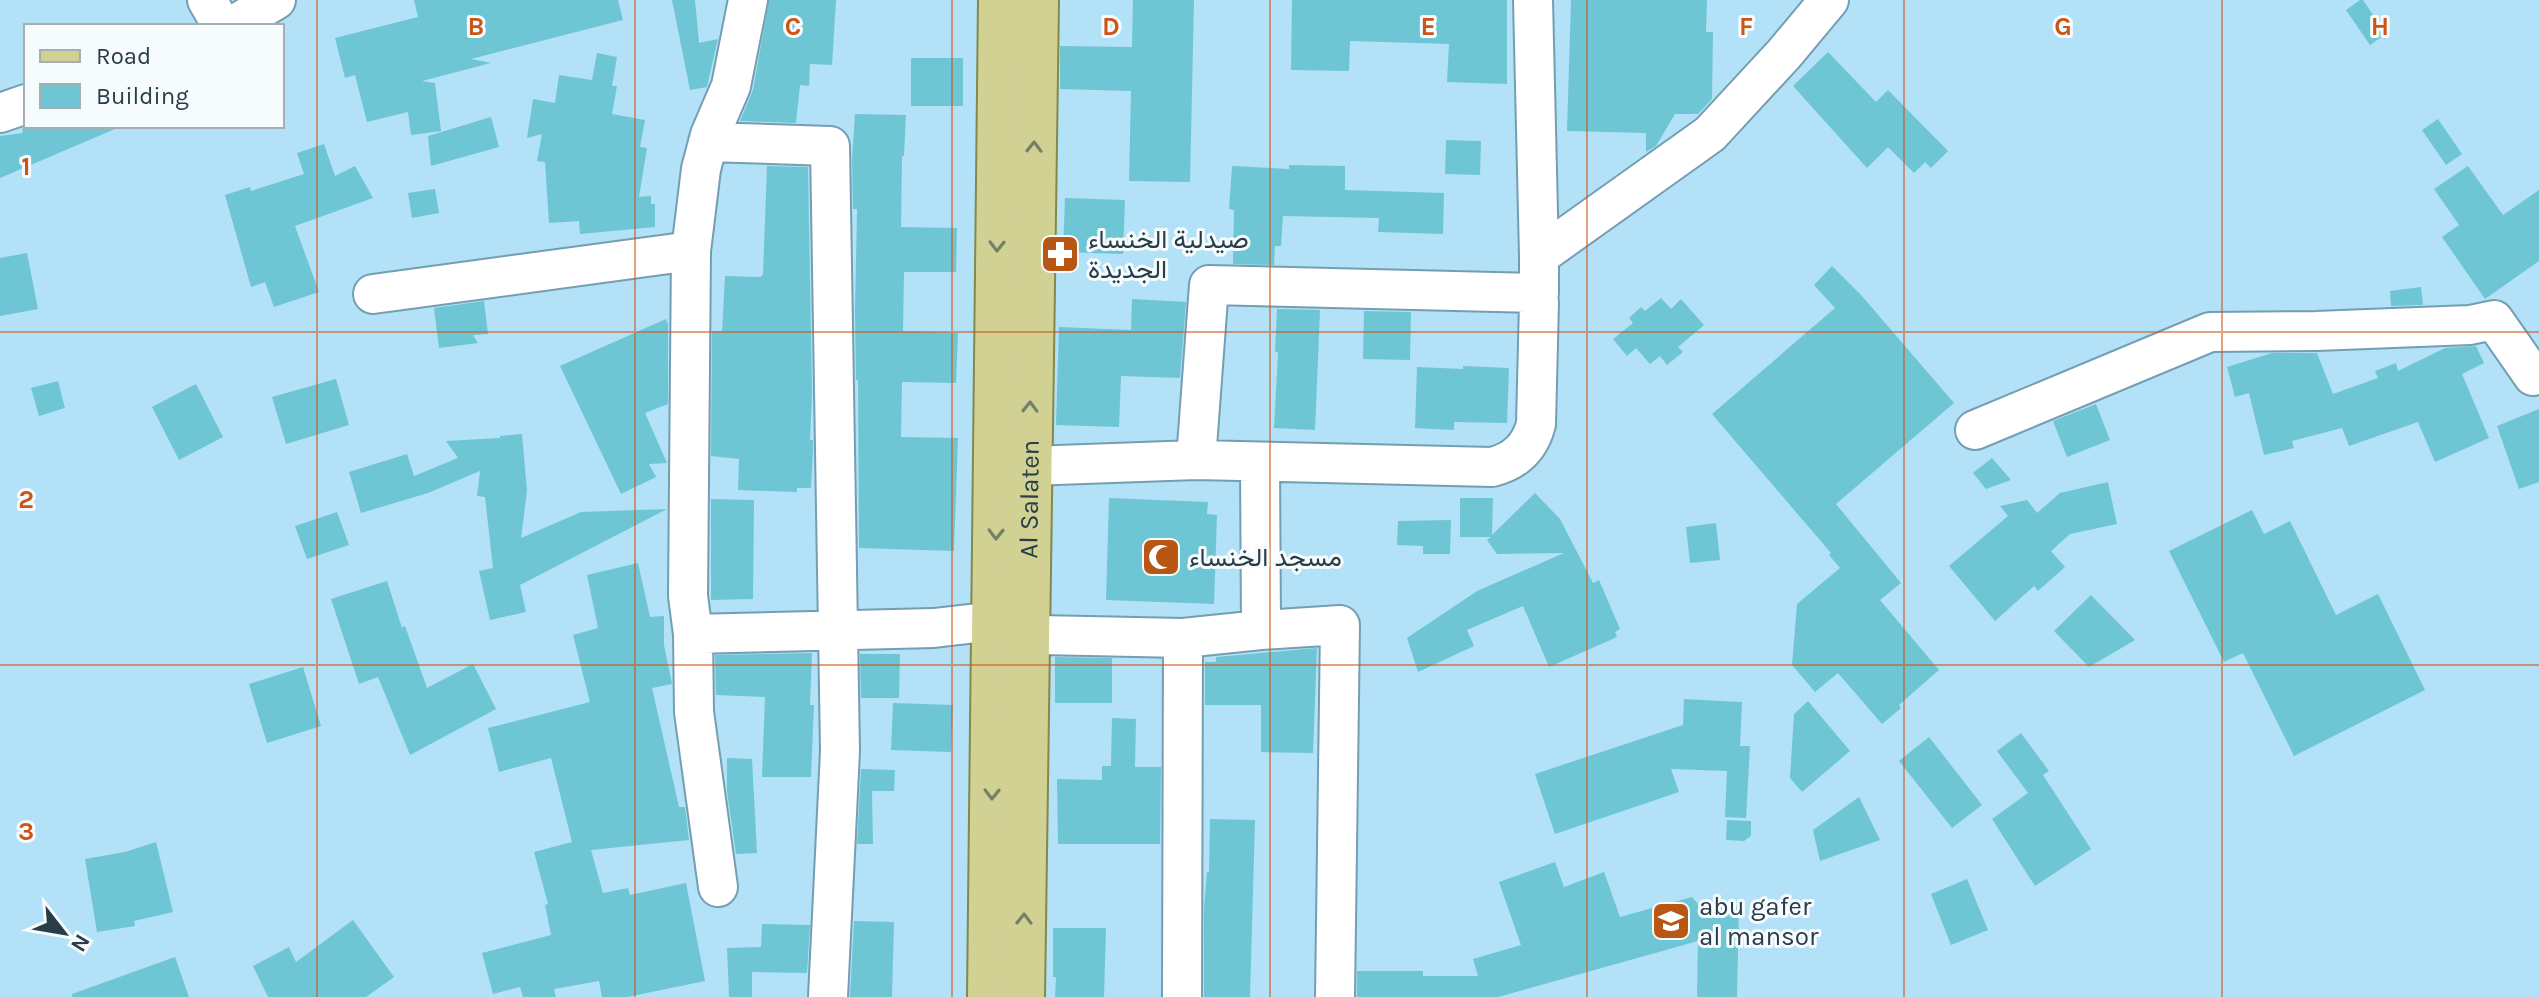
<svg xmlns="http://www.w3.org/2000/svg" width="2539" height="997" font-family="Karla,Vazirmatn,sans-serif">
<rect width="100%" height="100%" fill="#b3e1f7"/>
<path fill="#6ec6d4" d="M414 0H618L623 20 471 59 491 63 422 81 435 83 441 131 411 135 408 112 367 122 355 75 345 78 335 38 418 17Z
M672 0H695L699 43 718 39 707 87 690 90Z
M769 0H836L832 65 810 64 809 86 800 85 796 123 740 121 753 90Z
M1133 0H1194L1190 182 1129 181 1131 91 1060 89V46L1132 47Z
M1292 0H1507V84L1447 82 1449 44 1350 41 1349 71 1291 70Z
M1571 0H1707L1706 32H1713L1712 99 1698 114H1675L1656 146 1646 152V133L1567 131Z
M2360 0H2363L2386 34 2370 45 2346 10Z
M1828 52 1876 102 1888 90 1948 151 1931 168 1925 162 1914 173 1888 147 1867 168 1793 86Z
M597 53 617 57 612 86H617L612 114 645 120 640 147 647 148 639 197 651 196V204H655V227L580 234 579 221 549 223 545 162 537 161 542 134 527 138 533 99 555 103 559 75 592 80Z
M911 58H963V106H911Z
M855 114 906 115 904 156H902L901 227 957 228 956 272H904L903 331 958 333 956 383 902 382 901 437 958 438 954 551 859 548 858 380H856L855 311 857 209H853L852 159Z
M491 117 499 147 431 166 428 136Z
M2438 119 2462 154 2446 165 2422 130Z
M30 126H122L0 178V136L23 133 22 129Z
M1446 140 1481 141 1480 175 1445 174Z
M324 144 335 176 355 166 373 198 295 226 319 292 274 307 265 282 251 287 225 195 250 187 251 191 304 174 297 153Z
M1289 165 1345 166V190L1444 193 1443 234 1378 232 1379 218 1283 216 1281 246H1275L1274 265 1233 264 1234 210 1229 209 1232 166 1289 169Z
M767 166 808 167 812 393 810 440H813V451L811 488H797V492L738 490 739 459 711 456 712 331H722L725 276 761 277 763 274Z
M2468 166 2503 215 2539 190V261L2485 299 2442 237 2459 225 2434 189Z
M435 189 439 213 412 218 408 193Z
M1065 198 1125 200 1123 254 1063 252Z
M27 253 38 309 0 316V258Z
M1832 266 1861 295 1954 403 1836 504 1901 583 1880 600 1939 670 1899 705 1901 708 1882 724 1838 673 1815 692 1792 665 1797 604 1840 568 1829 555 1831 553 1712 414 1835 308 1814 285Z
M2421 287 2423 305 2391 306 2390 291Z
M1661 298 1671 309 1681 299 1704 325 1678 347 1683 352 1667 365 1660 356 1650 364 1636 348 1627 356 1613 339 1633 323 1629 318 1641 307 1645 311Z
M1132 299 1186 302 1180 378 1121 376 1119 427 1056 425 1059 327 1131 330Z
M484 301 488 334 473 335 478 343 439 348 434 308Z
M1277 309 1320 310 1315 430 1274 428 1278 352H1275Z
M1364 311 1411 312 1410 360 1363 359Z
M666 319 668 324V404L645 413 667 463 649 464 656 477 621 494 560 366Z
M2476 346 2484 363 2462 374 2489 438 2435 462 2418 422 2349 446 2342 428 2292 441 2294 448 2264 455 2249 393 2235 397 2227 367 2272 353H2317L2333 394 2378 378 2375 371 2396 363 2398 371 2445 348Z
M1463 366 1509 368 1507 423 1454 422V430L1415 428 1417 367 1463 369Z
M336 379 349 425 286 444 272 397Z
M58 381 65 408 39 416 31 388Z
M196 384 223 437 179 460 152 407Z
M2096 404 2110 440 2067 457 2053 421Z
M2539 409V482L2519 489 2497 426Z
M522 434 527 491 521 538 581 512 667 509 520 585 526 612 490 620 479 571 493 568 485 497 477 496 480 471 428 493 361 513 349 472 407 454 414 476 458 458 446 441 500 438V436Z
M1992 458 2011 480 1986 489 1973 473Z
M2108 482 2117 524 2070 534 2051 551 2065 567 2038 591 2034 586 1995 621 1949 566 2008 516 2000 506 2027 500 2037 513 2060 493Z
M1535 493 1560 519 1593 583 1599 580 1620 629 1615 632 1617 637 1549 667 1523 606 1467 630 1474 646 1418 672 1407 638 1477 591 1564 553 1497 554 1487 540 1491 537H1460V498H1493L1492 535Z
M1109 498 1208 502 1207 514 1217 515 1214 604 1106 600Z
M711 499 754 500 753 599 711 600Z
M2252 510 2264 534 2290 521 2336 615 2378 594 2425 690 2294 756 2243 653 2224 662 2169 551Z
M337 512 349 545 307 559 295 526Z
M1451 520 1450 554H1423V546L1397 545 1398 521Z
M1716 523 1720 560 1690 563 1686 527Z
M638 563 650 617 664 616V645L672 684 652 688 679 807H685L689 840 591 850 603 893 628 888 630 895 686 883 705 981 627 997H602L599 981 554 989 556 997H523L520 987 493 994 482 953 551 935 545 905 548 904 534 852 572 842 551 758 499 772 488 728 590 702 573 635 598 628 587 575Z
M387 581 402 628 405 626 427 688 473 664 496 709 410 755 378 677 359 684 331 599Z
M2091 595 2135 640 2089 667 2054 631Z
M1317 648 1313 753 1261 752V705H1205V662H1216V657Z
M812 653 810 705H814L811 777H762L765 697 716 695 715 655Z
M860 654H900L899 698H861Z
M1055 657 1112 658V703H1055Z
M303 667 321 726 267 743 249 684Z
M1684 699 1742 702 1740 746H1750L1746 818 1725 817 1727 771 1671 769 1679 792 1555 834 1535 774 1683 725Z
M1808 701 1850 751 1802 792 1790 778 1794 714Z
M893 703 953 705 951 752 891 750Z
M1112 718 1136 719 1135 767H1161L1160 844H1058L1057 779 1102 780V766H1111Z
M2021 733 2049 771 2043 775 2091 849 2035 886 1992 819 2028 793 1997 751Z
M1929 737 1982 805 1952 828 1899 761Z
M727 758 752 759 757 853 736 854 727 791Z
M861 769 895 770 894 791H872L873 844H857Z
M1859 797 1880 840 1820 861 1813 830Z
M1210 819 1255 820 1250 997H1204V909L1207 872H1209Z
M1727 820 1751 821V836L1744 841 1726 840Z
M156 842 173 912 134 921 135 926 97 932 85 859 125 852Z
M1555 862 1564 887 1604 872 1620 917 1692 897 1699 905 1739 906 1737 997H1697L1698 941 1498 997H1357V971H1423V976H1478L1473 959 1521 945 1499 882Z
M1967 879 1988 930 1951 945 1931 894Z
M353 920 394 977 366 997H268L253 966 289 947 296 962Z
M854 921 894 922 892 997H850Z
M762 924 810 925 807 973 752 972V997H729L727 948 761 947Z
M1053 928H1106L1104 997H1055L1056 977H1053Z
M175 957 189 997H72V994Z"/>
<g fill="none" stroke-linecap="round" stroke-linejoin="round">
<g stroke="#739eb3" stroke-width="42">
<path id="minor" d="M207 0 222 26
M1533 0 1539 256
M232 26 276 0
M0 113 26 104
M708 142 830 146 840 751 828 997
M373 294 691 251
M1975 430 2210 332 2316 331 2470 325 2494 320 2533 376 2539 374
M1196 460 1209 285 1539 293V256L1710 134 1784 54 1829 0
M999 467 1196 460 1492 467C1516 461 1530 447 1536 424L1539 302
M1261 630 1340 625 1335 997
M693 634 934 628 994 621
M997 634 1183 638 1261 630 1260 462
M718 887 694 712 693 634 688 596 691 251 701 169 710 135 731 86 748 0
M1182 997 1183 638"/>
</g>
<g stroke="#82894a" stroke-width="48">
<g id="major">
<path d="M990 997 1001 0"/>
<path id="s1" d="M1022 997 1036 0"/>
</g>
</g>
<use href="#minor" stroke="#fff" stroke-width="38"/>
<use href="#major" stroke="#d1d194" stroke-width="44"/>
</g>
<defs><path id="oneway-chevron" d="M-2-3.5L2.5 0L-2 3.5" fill="none" stroke-width="1.6" stroke-linecap="round" stroke-linejoin="round" transform="scale(2)"/></defs>
<g stroke="#758069">
<use href="#oneway-chevron" transform="translate(1034 147) rotate(-89)"/>
<use href="#oneway-chevron" transform="translate(997 246) rotate(91)"/>
<use href="#oneway-chevron" transform="translate(1030 407) rotate(-89)"/>
<use href="#oneway-chevron" transform="translate(996 534) rotate(91)"/>
<use href="#oneway-chevron" transform="translate(992 794) rotate(91)"/>
<use href="#oneway-chevron" transform="translate(1024 919) rotate(-89)"/>
</g>
<path fill="none" stroke="#cc5515" stroke-width="2" stroke-opacity="0.55" d="M317 0V997M635 0V997M952 0V997M1270 0V997M1587 0V997M1904 0V997M2222 0V997M0 332H2539M0 665H2539"/>
<defs>
<g id="pharmacy-square" transform="scale(2)"><rect x="-9" y="-9" width="18" height="18" rx="4" fill="#b85714" stroke="#f6fbfd"/><path d="M-2-6h4v4h4v4h-4v4h-4v-4h-4v-4h4Z" fill="#fff"/></g>
<g id="mosque-square" transform="scale(2)"><rect x="-9" y="-9" width="18" height="18" rx="4" fill="#b85714" stroke="#f6fbfd"/><path d="M3.5-4.9A6 6 0 1 0 3.5 4.9A5 5 0 1 1 3.5-4.9Z" fill="#fff"/></g>
<g id="school-square" transform="scale(2)"><rect x="-9" y="-9" width="18" height="18" rx="4" fill="#b85714" stroke="#f6fbfd"/><path d="M0-5L7-2L0 1L-7-2ZM-4 1L0 2.5L4 1V4Q0 6-4 4Z" fill="#fff"/></g>
</defs>
<g fill-rule="evenodd">
<use href="#pharmacy-square" x="1060" y="254"/>
<use href="#mosque-square" x="1161" y="557"/>
<use href="#school-square" x="1671" y="921"/>
</g>
<g text-anchor="middle" stroke-width="6" stroke-linejoin="round" paint-order="stroke">
<g font-size="26" fill="#2a3d46" stroke="#f6fbfd" text-anchor="start">
<text x="1088" y="248">صيدلية الخنساء<tspan x="1088" dy="30">الجديدة</tspan></text>
<text x="1189" y="566">مسجد الخنساء</text>
<text x="1699" y="915">abu gafer<tspan x="1699" dy="30">al mansor</tspan></text>
</g>
<g font-size="26" fill="#2a3d46" stroke="#f6fbfd">
<text dy="9" stroke="none"><textPath href="#s1" startOffset="498">Al Salaten</textPath></text>
</g>
</g>
<g font-size="26" text-anchor="middle" font-weight="bold" fill="#cc5515" stroke="#f6fbfd" stroke-width="6" stroke-linejoin="round" paint-order="stroke">
<text x="476" y="35">B</text>
<text x="793" y="35">C</text>
<text x="1111" y="35">D</text>
<text x="1428" y="35">E</text>
<text x="1746" y="35">F</text>
<text x="2063" y="35">G</text>
<text x="2380" y="35">H</text>
<text x="26" y="175">1</text>
<text x="26" y="508">2</text>
<text x="26" y="840">3</text>
</g>
<rect x="24" y="24" width="260" height="104" fill="#f6fbfd" stroke="#a4afb4" stroke-width="2"/>
<rect x="40" y="50" width="40" height="12" fill="#d1d194" stroke="#a4afb4" stroke-width="2"/>
<text x="96" y="64" font-size="24" fill="#2a3d46">Road</text>
<rect x="40" y="84" width="40" height="24" fill="#6ec6d4" stroke="#a4afb4" stroke-width="2"/>
<text x="96" y="104" font-size="24" fill="#2a3d46">Building</text>
<g transform="translate(64 933) rotate(121)" stroke="#f6fbfd" stroke-width="6" paint-order="stroke">
<path d="M0-6L14 30L0 20L-14 30Z" fill="#2a3d46"/>
<text y="-12" font-size="22" font-weight="bold" text-anchor="middle" fill="#2a3d46">N</text>
</g>
</svg>
